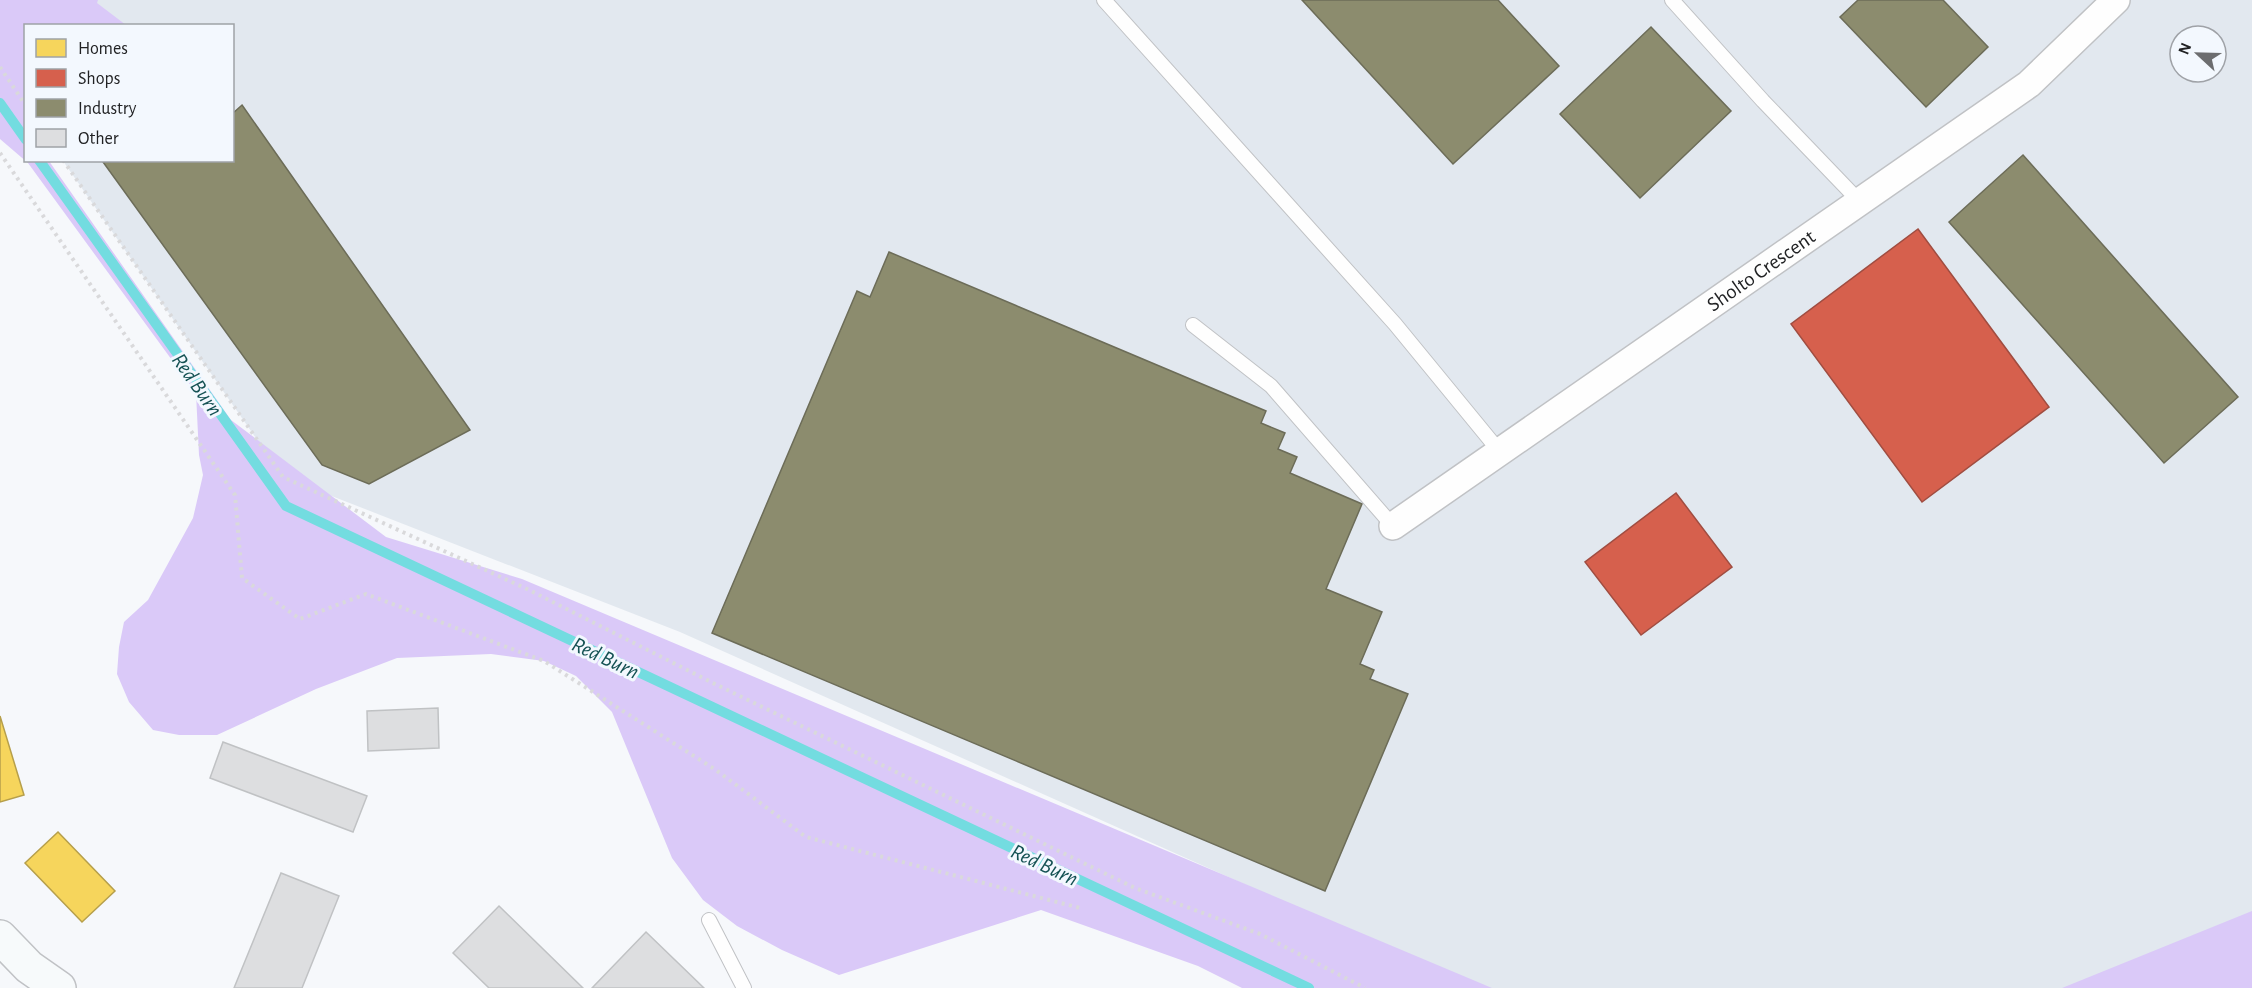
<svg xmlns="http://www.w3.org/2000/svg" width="2252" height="988" font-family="'Alegreya Sans',sans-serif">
<rect width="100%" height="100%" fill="#f6f8fb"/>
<path fill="#e2e8ef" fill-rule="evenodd" d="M0 0H2252V988H1477L680 632 283 477 63 161 232 160V26H26ZM2180 36H2216V72H2180Z"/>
<path fill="#dac9f8" d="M0 0H98L97 3 126 25 26 26V160L49 161 231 420 386 537 522 579 1492 988H1242L1198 966 1041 910 839 975 782 950 737 926 703 900 672 858 612 712 576 676 544 661 491 654 397 658 316 689 217 735H179L153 730 129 702 117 674 119 647 124 622 148 600 193 518 203 475 199 455 196 393 28 163 0 139Z
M2252 911V988H2062Z"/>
<path fill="#f6d55c" stroke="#b69f4b" stroke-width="1.5" d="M0 716 24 795 0 802Z
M58 832 115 891 82 922 25 863Z"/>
<path fill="#d6604d" stroke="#a04d41" stroke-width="1.5" d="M1918 229 2049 407 1922 502 1791 324Z
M1676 493 1732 567 1641 635 1585 562Z"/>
<path fill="#8c8c6e" stroke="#6c6c58" stroke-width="1.5" d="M1302 0H1498L1559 66 1453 164Z
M1858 0H1943L1988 47 1926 107 1840 17Z
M1651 27 1731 111 1640 198 1560 114Z
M242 105 470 430 369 484 322 465 103 162 232 160V114Z
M2023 155 2238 397 2164 463 1949 222Z
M889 252 1266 411 1261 423 1285 433 1278 449 1297 457 1290 473 1362 504 1326 589 1382 612 1360 664 1374 670 1370 679 1408 694 1325 891 712 633 857 291 870 297Z"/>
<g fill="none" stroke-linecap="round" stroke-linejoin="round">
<path stroke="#73dce0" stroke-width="10" d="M0 103 26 140
M39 160 286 506 1309 988"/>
</g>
<path fill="#dddee0" stroke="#c0c2c4" stroke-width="1.5" d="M438 708 439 748 368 751 367 711Z
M223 742 367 796 353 832 210 778Z
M281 873 339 896 302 988H234Z
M499 906 583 988H489L453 953Z
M646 932 704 988H592Z"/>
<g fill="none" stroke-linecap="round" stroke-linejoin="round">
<g stroke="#c0c2c5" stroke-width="16">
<path id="lane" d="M1104 0 1395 324 1500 452
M1672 0 1763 101 1860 202
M1193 325 1271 386 1393 526
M709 920 744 988"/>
</g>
<g stroke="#c0c2c5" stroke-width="30">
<g id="street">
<path id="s1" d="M1393 526 2029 84 2116 0"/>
</g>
</g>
<g stroke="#c0c2c5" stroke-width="36">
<path id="secondary" d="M0 937 29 967 59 988"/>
</g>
<path stroke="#d9d9db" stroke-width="4" stroke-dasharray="3 4.5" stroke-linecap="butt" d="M0 67 26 106
M0 153 235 495 242 578 300 619 366 594 544 661 716 770 806 837 1080 908
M63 160 283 477 529 590 713 683 1135 888 1260 934 1365 988"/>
<use href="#lane" stroke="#fefefe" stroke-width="14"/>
<use href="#street" stroke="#fefefe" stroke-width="27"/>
<use href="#secondary" stroke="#f7fafb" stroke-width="33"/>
</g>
<g text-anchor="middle" stroke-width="6" stroke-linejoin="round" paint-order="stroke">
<g font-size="21" fill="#212224" stroke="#f3f8fe">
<text dy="7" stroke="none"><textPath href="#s1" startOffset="448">Sholto Crescent</textPath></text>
</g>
<g font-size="22" font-style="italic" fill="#155254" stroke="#f3f8fe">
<text transform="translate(198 384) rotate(55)" y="8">Red Burn</text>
<text transform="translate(606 657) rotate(25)" y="8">Red Burn</text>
<text transform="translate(1045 864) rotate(25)" y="8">Red Burn</text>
</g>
</g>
<rect x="24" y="24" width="210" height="138" fill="#f3f8fe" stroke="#9fa2a7" stroke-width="1.5"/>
<rect x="36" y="39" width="30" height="18" fill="#f6d55c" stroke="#9fa2a7" stroke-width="1.5"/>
<text x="78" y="54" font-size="18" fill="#212224">Homes</text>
<rect x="36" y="69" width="30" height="18" fill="#d6604d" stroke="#9fa2a7" stroke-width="1.5"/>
<text x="78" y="84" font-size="18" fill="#212224">Shops</text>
<rect x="36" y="99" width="30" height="18" fill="#8c8c6e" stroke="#9fa2a7" stroke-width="1.5"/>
<text x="78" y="114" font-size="18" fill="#212224">Industry</text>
<rect x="36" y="129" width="30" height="18" fill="#dddee0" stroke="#9fa2a7" stroke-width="1.5"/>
<text x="78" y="144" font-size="18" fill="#212224">Other</text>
<g transform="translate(2198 54) rotate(292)"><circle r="28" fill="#f3f8fe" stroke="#9fa2a7" stroke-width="1.5"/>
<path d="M0-4.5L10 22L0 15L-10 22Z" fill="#6c6d6f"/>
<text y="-9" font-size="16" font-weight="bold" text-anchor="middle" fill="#212224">N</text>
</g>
</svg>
